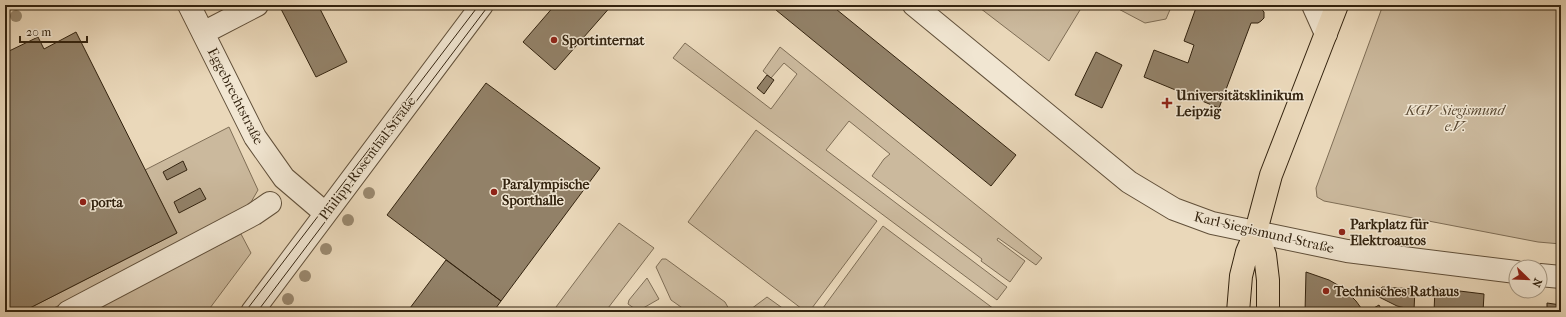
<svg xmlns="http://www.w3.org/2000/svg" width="1566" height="317" font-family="'IM FELL French Canon',serif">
<rect width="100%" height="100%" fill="#ead8ba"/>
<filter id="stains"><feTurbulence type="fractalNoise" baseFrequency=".005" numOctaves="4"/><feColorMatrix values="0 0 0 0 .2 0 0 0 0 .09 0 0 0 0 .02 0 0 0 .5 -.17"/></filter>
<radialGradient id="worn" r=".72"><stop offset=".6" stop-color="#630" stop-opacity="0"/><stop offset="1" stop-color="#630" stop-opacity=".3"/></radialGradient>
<path fill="#cbb99d" stroke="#7f6e56" d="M976 5H1083L1049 61Z
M1111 5H1172L1166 19 1145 23Z
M1383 5H1561V244L1538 242 1324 201 1317 197 1316 188Z
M685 43 771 109 797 74 784 63 771 78 763 71 780 47 1042 258 1036 265 998 238 997 240 1025 261 1010 282 981 261 982 259 872 176 884 159 890 154 849 121 826 150 1007 287 997 300 673 58Z
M229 127 258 190 247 209 46 312H22L177 233 145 170Z
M756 130 877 221 809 312H806L688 222Z
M619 223 654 248 605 312H555L553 311Z
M883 226 998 312H820Z
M241 234 251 253 207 312H88Z
M662 259H666L725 302 730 311 688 312 671 300 656 267Z
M647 278 659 299 638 311 628 304 629 300Z
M767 297 788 312H747Z"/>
<path fill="#928168" stroke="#33230f" d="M289 5H318L347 62 316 77 281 9Z
M555 5H612L555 70 523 42Z
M780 5H831L1016 155 991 186 776 10Z
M1197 5H1258L1264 12V18L1261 21 1258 23H1251L1219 108 1144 77 1154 50 1188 63 1194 45 1184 41Z
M76 32 177 233 22 312H5V53L38 37 44 49Z
M1096 52 1122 65 1102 108 1075 95Z
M767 75 774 80 764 94 757 88Z
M486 83 600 168 501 301 387 215Z
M183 161 187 170 167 180 163 172Z
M200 188 206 199 179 213 174 202Z
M446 260 501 301 493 312H407Z
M1306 272 1329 280 1343 288 1356 301 1364 312H1305Z
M1382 287 1415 289 1414 310 1397 306 1377 296Z
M1435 288 1484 294 1483 312H1434Z
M1547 303 1561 305V312H1547Z
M1379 305 1383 312H1367Z"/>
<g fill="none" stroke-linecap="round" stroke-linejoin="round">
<g stroke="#61503a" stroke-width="24">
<path id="minor" d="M189 5 255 137 284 178 325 213
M914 5 1129 182 1174 209 1212 223 1347 251 1516 272
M1313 5 1326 34
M203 33 257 5
M1540 275 1561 277
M68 312 254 214 270 203
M252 312 482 5"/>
</g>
<g stroke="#33230f" stroke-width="24">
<path id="major" d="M1256 231 1265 255 1268 280V312
M1238 312 1241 276 1247 252 1256 231 1271 175 1337 5"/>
</g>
<use href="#minor" stroke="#f1e6d2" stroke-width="22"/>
<use href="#major" stroke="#ead8ba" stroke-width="22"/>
<path stroke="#33230f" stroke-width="1" d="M245 312 479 5
M257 312 489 5"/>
</g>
<g fill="#9a896f">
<circle cx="16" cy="16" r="6"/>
<circle cx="369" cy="193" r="6"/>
<circle cx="348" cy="220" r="6"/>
<circle cx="326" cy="249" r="6"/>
<circle cx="305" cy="276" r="6"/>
<circle cx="288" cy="299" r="6"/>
</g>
<g fill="#8f2418" stroke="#f1e6d2" stroke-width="1.5">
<circle cx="554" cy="40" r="4"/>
<path d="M1165 97h4v4h4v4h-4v4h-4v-4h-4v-4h4z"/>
<circle cx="494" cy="192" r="4"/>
<circle cx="83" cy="202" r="4"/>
<circle cx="1342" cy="232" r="4"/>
<circle cx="1326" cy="291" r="4"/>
</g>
<g text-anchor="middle" stroke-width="3" stroke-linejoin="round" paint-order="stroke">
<g font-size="14" font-weight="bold" fill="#33230f" stroke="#f1e6d2" text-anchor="start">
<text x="562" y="45">Sportinternat</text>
<text x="1176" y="100">Universitätsklinikum<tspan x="1176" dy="16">Leipzig</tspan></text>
<text x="502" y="189">Paralympische<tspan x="502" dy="16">Sporthalle</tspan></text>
<text x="91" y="207">porta</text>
<text x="1350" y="229">Parkplatz für<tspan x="1350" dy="16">Elektroautos</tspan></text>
<text x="1334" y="296">Technisches Rathaus</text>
</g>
<g font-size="14" fill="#33230f" stroke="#f1e6d2">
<text transform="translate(236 96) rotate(63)" y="5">Eggebrechtstraße</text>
<text transform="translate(367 158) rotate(-53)" y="5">Philipp-Rosenthal-Straße</text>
<text transform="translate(1264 232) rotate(13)" y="5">Karl-Siegismund-Straße</text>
</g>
<g font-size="14" font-style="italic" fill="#594832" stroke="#f1e6d2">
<text x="1455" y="115">KGV Siegismund<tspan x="1455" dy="16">e.V.</tspan></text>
</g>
</g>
<rect width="1566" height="317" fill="none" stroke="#ead8ba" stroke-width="20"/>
<rect x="6" y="6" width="1554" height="305" fill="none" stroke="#33230f" stroke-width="2"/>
<rect x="10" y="10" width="1546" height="297" fill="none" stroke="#33230f"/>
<g transform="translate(1528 279) rotate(113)"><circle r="19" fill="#f1e6d2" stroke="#a59884"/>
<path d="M0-3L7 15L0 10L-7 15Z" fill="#8f2418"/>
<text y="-6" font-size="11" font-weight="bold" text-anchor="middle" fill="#33230f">N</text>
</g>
<path d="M20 36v6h67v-6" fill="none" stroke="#33230f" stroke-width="2"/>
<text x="26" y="36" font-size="12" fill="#33230f" stroke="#f1e6d2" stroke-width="3" paint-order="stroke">20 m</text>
<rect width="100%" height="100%" filter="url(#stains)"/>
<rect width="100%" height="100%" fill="url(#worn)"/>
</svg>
